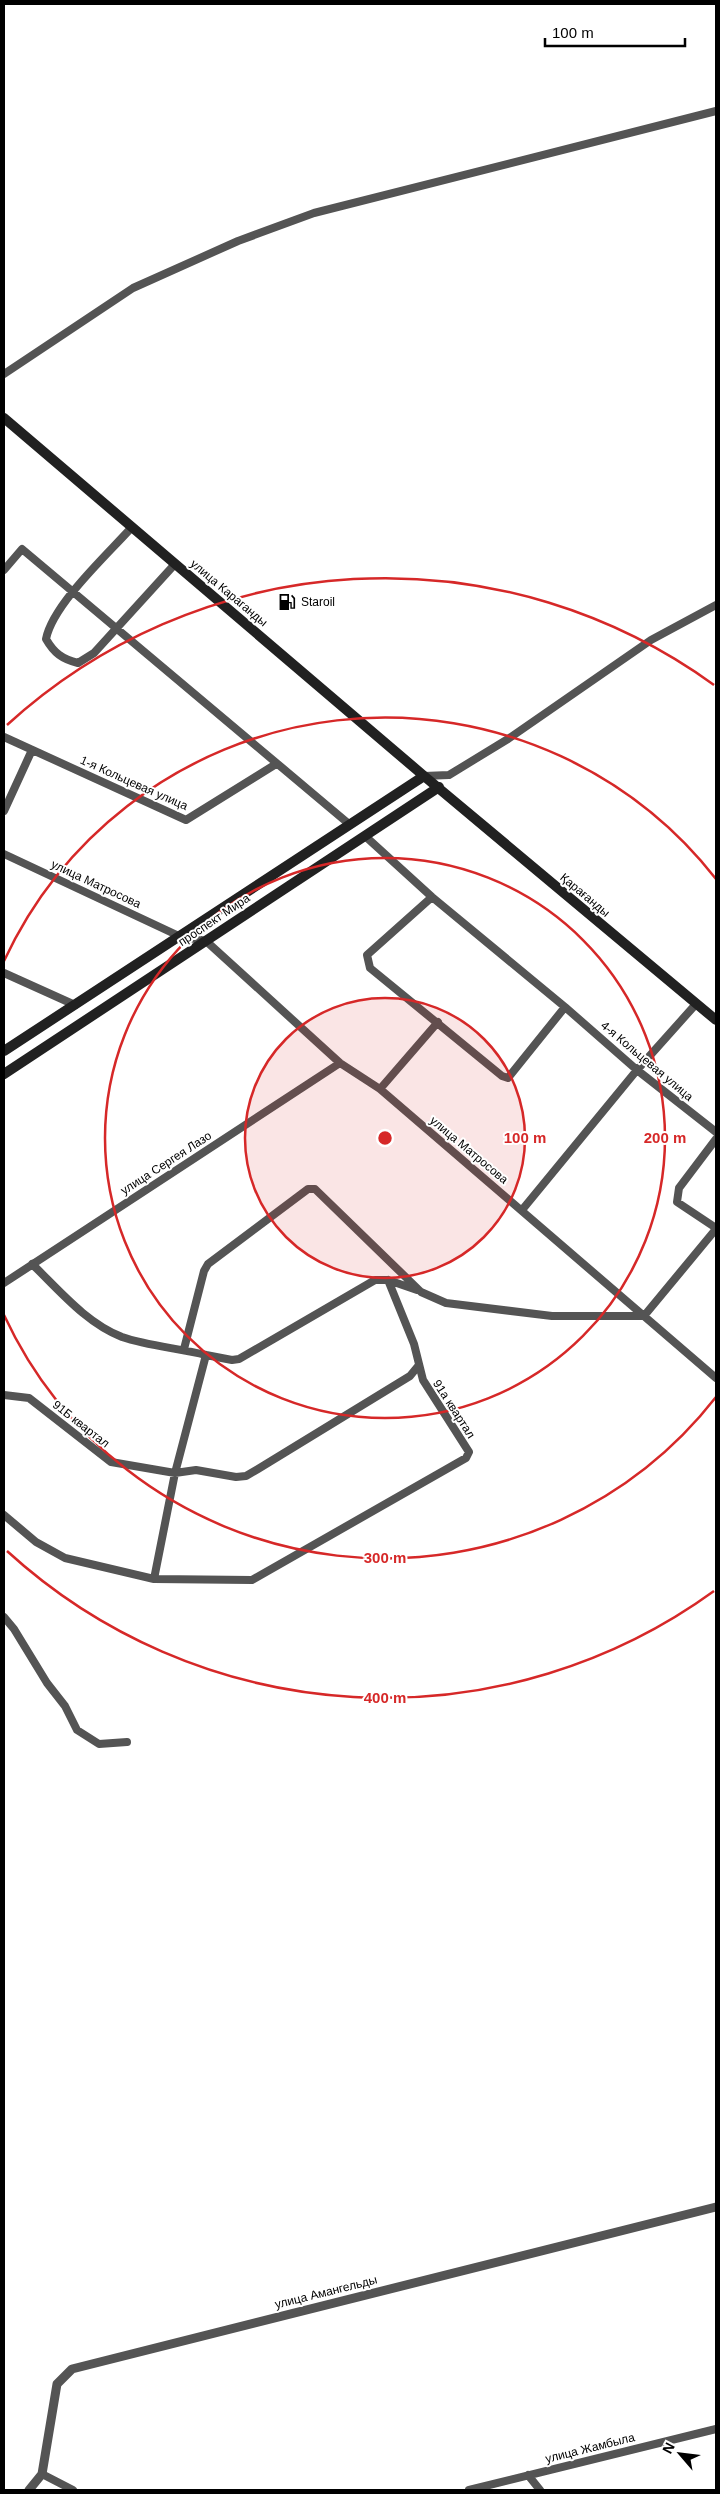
<svg xmlns="http://www.w3.org/2000/svg" width="720" height="2494" font-family="Helvetica,sans-serif">
<rect width="100%" height="100%" fill="#fff"/>
<g fill="none" stroke-linecap="round" stroke-linejoin="round">
<path stroke="#545454" stroke-width="8" d="M4 374 133 288 238 241 314 213 716 111
M132 527C108 554 53 604 46 639 54 653 62 659 78 663L94 653 175 564
M4 570 22 549 349 824
M4 737 186 820 276 764
M424 776 449 775 508 739 651 640 716 605
M4 811 32 750
M365 836 432 897 565 1007 637 1070 716 1132
M4 854 179 936 206 941 340 1063 380 1089 716 1378
M432 897 367 955 370 968 502 1076 508 1078 565 1007
M4 973 75 1005
M380 1089 438 1022
M716 1139 679 1188 677 1202 716 1228
M522 1210 637 1070 696 1004
M32 1264C59 1290 86 1323 122 1337 148 1346 178 1348 206 1355L175 1473 154 1579
M4 1283 340 1063
M184 1349 204 1271 208 1264 308 1189H315L421 1292 446 1303 552 1316H644L716 1229
M206 1355 232 1360 239 1359 375 1280H388L417 1290
M4 1395 29 1398 111 1462 175 1473 196 1470 236 1477 246 1476 258 1469 410 1376 419 1365
M4 1515 36 1542 65 1558 154 1579 252 1580 466 1458 469 1452 423 1380 414 1344 388 1280
M4 1617 14 1629 47 1683 65 1706 77 1730 99 1744 127 1742
M42 2474 73 2490
M528 2475 540 2490
M469 2490 716 2429"/>
<path stroke="#545454" stroke-width="9" d="M29 2490 42 2474 57 2384 72 2369 716 2207"/>
<path stroke="#212121" stroke-width="10" d="M4 418 424 776 716 1020
M4 1051 424 776
M4 1074 439 787"/>
</g>
<circle cx="385" cy="1138" r="140" fill="#d62828" fill-opacity=".12"/>
<g fill="none" stroke="#d62828" stroke-width="2.5">
<circle cx="385" cy="1138" r="140"/>
<circle cx="385" cy="1138" r="280"/>
<path d="M716 1397A420 420 0 0 1 4 1315M4 961A420 420 0 0 1 716 879"/>
<path d="M714 1591A560 560 0 0 1 7 1551M7 725A560 560 0 0 1 714 685"/>
</g>
<defs>
<g id="fuel-bare" transform="scale(1.35)"><path d="M-5.5-6h7V0h2V4h1.3V-2.5L3-4.5l.8-.8L6-3V5H2.5V1h-1V6h-7ZM-4.2-4.7v3.2H.2V-4.7Z" fill="#000" stroke="#fff" stroke-width="2.5" paint-order="stroke"/></g>
</defs>
<g fill-rule="evenodd">
<use href="#fuel-bare" x="287" y="602"/>
</g>
<g text-anchor="middle" stroke-width="4" stroke-linejoin="round" paint-order="stroke">
<g font-size="12" fill="#000" stroke="#fff">
<text transform="translate(229 593) rotate(40)" y="4">улица Караганды</text>
<text transform="translate(134 783) rotate(24)" y="4">1-я Кольцевая улица</text>
<text transform="translate(96 884) rotate(25)" y="4">улица Матросова</text>
<text transform="translate(585 895) rotate(40)" y="4">Қарағанды</text>
<text transform="translate(214 920) rotate(-34)" y="4">проспект Мира</text>
<text transform="translate(647 1061) rotate(40)" y="4">4-я Кольцевая улица</text>
<text transform="translate(469 1150) rotate(40)" y="4">улица Матросова</text>
<text transform="translate(166 1163) rotate(-33)" y="4">улица Сергея Лазо</text>
<text transform="translate(454 1409) rotate(57)" y="4">91а квартал</text>
<text transform="translate(81 1424) rotate(38)" y="4">91Б квартал</text>
<text transform="translate(326 2292) rotate(-14)" y="4">улица Амангельды</text>
<text transform="translate(590 2448) rotate(-14)" y="4">улица Жамбыла</text>
</g>
<g font-size="12" fill="#000" stroke="#fff" text-anchor="start">
<text x="301" y="606">Staroil</text>
</g>
</g>
<circle cx="385" cy="1138" r="8" fill="#d62828" stroke="#fff" stroke-width="2.5"/>
<g font-size="15" text-anchor="middle" font-weight="bold" fill="#d62828" stroke="#fff" stroke-width="4" stroke-linejoin="round" paint-order="stroke">
<text x="525" y="1143">100 m</text>
<text x="665" y="1143">200 m</text>
<text x="385" y="1563">300 m</text>
<text x="385" y="1703">400 m</text>
</g>
<rect width="720" height="2494" fill="none" stroke="#000000" stroke-width="10"/>
<g transform="translate(680 2454) rotate(298)" stroke="#ffffff" stroke-width="4" paint-order="stroke">
<path d="M0-4L9 19L0 12L-9 19Z" fill="#000000"/>
<text y="-8" font-size="14" font-weight="bold" text-anchor="middle" fill="#000000">N</text>
</g>
<path d="M545 38v8h140v-8" fill="none" stroke="#000000" stroke-width="2.5"/>
<text x="552" y="38" font-size="15" fill="#000000" stroke="#ffffff" stroke-width="4" paint-order="stroke">100 m</text>
</svg>
